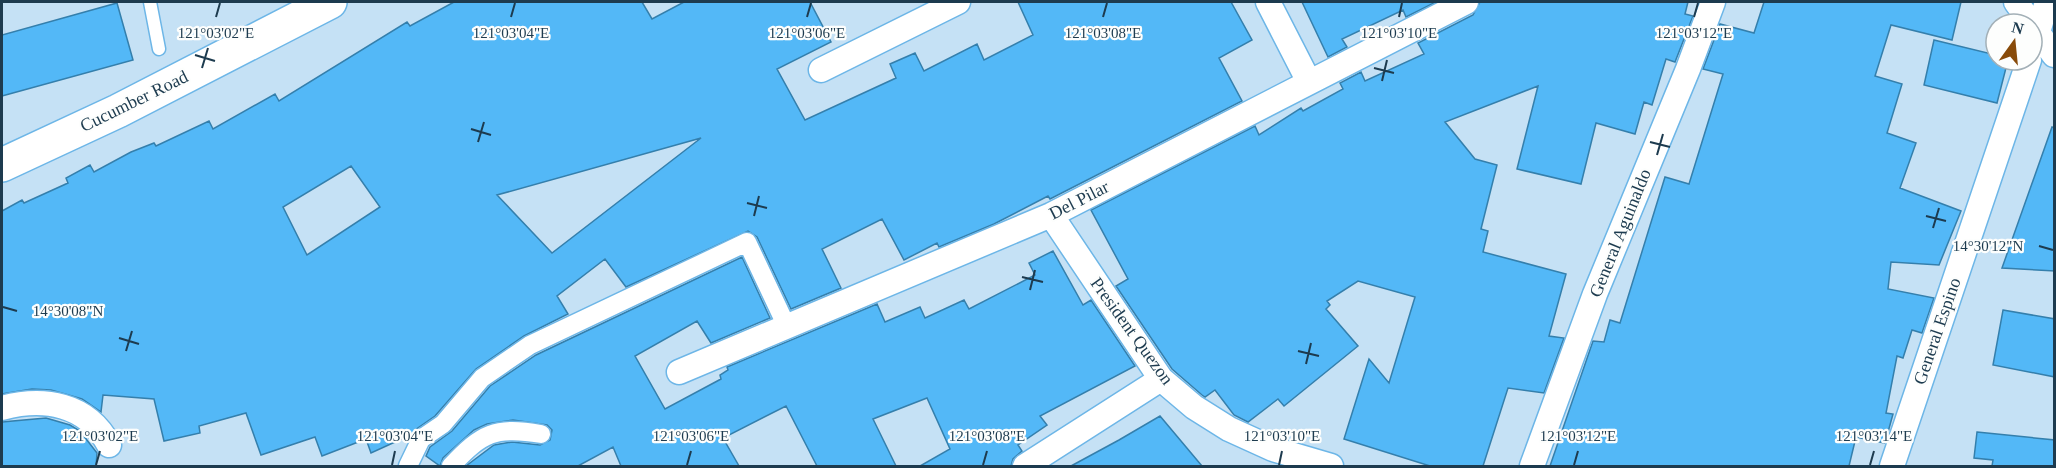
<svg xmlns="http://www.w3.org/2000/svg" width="2056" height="468" font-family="'Times New Roman',serif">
<rect width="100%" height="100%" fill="#c5e1f5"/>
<path fill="#53b8f7" stroke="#347fac" stroke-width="1.5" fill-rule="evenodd" d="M454 2H642L652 19 684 2H810L831 42 777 69 805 120 896 78 890 64 915 53 924 71 977 44 984 60 1033 35 1018 2H1231L1252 40 1219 58 1242 101 1050 199 1048 196 994 224 939 247 937 243 904 260 882 219 822 249 841 288 791 309 757 237 748 231 626 287 605 259 557 296 568 314 524 336 476 369 435 416 415 430 408 439 406 437 371 453 366 439 322 456 315 437 261 455 246 413 199 426 200 433 164 441 154 399 103 395 101 412 82 399 51 390 32 389 2 394V211L22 200 24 203 68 183 66 178 90 165 94 172 131 152 154 143 156 146 209 121 213 129 275 94 279 101 407 22 410 26ZM701 138 552 253 497 195ZM351 166 380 207 307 255 283 207Z
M1302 2H1436L1406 17 1403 10 1342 39 1347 47 1328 57Z
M1480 2H1688L1685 14 1693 16 1675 62 1666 59 1652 105 1644 102 1635 134 1596 123 1581 184 1517 169 1538 86 1445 122 1475 159 1497 165 1481 229 1488 231 1483 252 1566 274 1549 336 1564 338 1544 393 1508 388 1483 466H1430L1344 439 1369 359 1389 383 1415 297 1358 281 1327 301 1330 305 1326 309 1358 346 1284 406 1278 399 1248 422 1234 415 1215 390 1205 397 1202 395 1172 369 1116 286 1128 279 1091 210 1255 126 1259 135 1301 108 1303 111 1343 89 1340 83 1361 72 1365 81 1424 54 1418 43 1473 15Z
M1764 2H1961L1952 40 1891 25 1875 76 1902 84 1887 133 1916 143 1900 188 1961 211 1939 265 1891 262 1888 289 1934 298 1922 333 1912 330 1903 358 1897 356 1886 413 1893 414 1885 443 1856 437 1849 466H1550L1593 341 1604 342 1610 320 1620 323 1665 177 1689 184 1723 74 1703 69 1720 24 1754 33Z
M117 3 133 60 2 96V35Z
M1934 40 1996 55V60H2008L1997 103 1924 85Z
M2052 127 2055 128V271L2002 268Z
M1053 251 1083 305 1091 300 1135 366 1040 416 1047 425 1018 445 1022 451 1013 459 1011 466H920L950 449 927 398 873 419 896 466H817L786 406 723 438 739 466H621L613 447 578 466H466L494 445 512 442 540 445 550 440 552 430 547 425 513 420 487 424 474 430 443 458 440 466 426 456 430 447 452 431 490 386 536 355 742 257 770 318 711 343 697 321 635 356 665 409 721 379 720 375 728 370 727 367 877 304 885 322 920 307 925 318 964 300 969 309 1035 275 1029 263Z
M2003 310 2055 319V377L1993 365Z
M1160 416 1202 466H1071L1119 440Z
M46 418 70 425 80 431 97 453 96 466H2V422Z
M1977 432 2055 440V466H1992L1993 460 1974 458Z"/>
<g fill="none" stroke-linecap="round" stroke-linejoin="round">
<g stroke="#6db6e7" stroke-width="15">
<path id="service" d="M150 2 159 49"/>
</g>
<g stroke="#6db6e7" stroke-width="21">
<path id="pedestrian" d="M408 466 421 439 443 424 482 378 530 345 747 242 787 327
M451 466C482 433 495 426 541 434"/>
</g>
<g stroke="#6db6e7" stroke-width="27">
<path id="minor" d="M1268 2 1308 80
M2016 2 2054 55
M2035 42 2047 2
M821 70 958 2
M1051 215 1161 379 1194 407 1229 429 1273 449 1331 466
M679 372 1051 215 1466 2
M2 408C43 397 87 403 109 445
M1025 466 1161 379
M1532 466 1595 294 1688 69 1713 2
M1892 466 2029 60"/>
</g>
<g stroke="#6db6e7" stroke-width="36">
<path id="secondary" d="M2 165 118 111 330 2"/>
</g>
<use href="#service" stroke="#fff" stroke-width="12"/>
<use href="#pedestrian" stroke="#fff" stroke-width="18"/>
<use href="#minor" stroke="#fff" stroke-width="24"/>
<use href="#secondary" stroke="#fff" stroke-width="33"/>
</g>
<path fill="none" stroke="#1d3b4f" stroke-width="2" d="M216 17 220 3M511 17 515 3M807 17 811 3M1103 17 1107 3M1399 17 1402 3M1694 17 1698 3M195 55 215 61M202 68 208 48M1374 68 1394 73M1382 81 1387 60M471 129 491 135M478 142 484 122M1650 142 1670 147M1657 155 1663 134M747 203 767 208M754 216 759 196M1926 216 1946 221M1933 228 1939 208M2039 246 2053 250M1022 277 1043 282M1030 290 1035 270M3 307 17 311M119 338 139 344M126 351 132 331M1298 351 1319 356M1306 364 1311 343M96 465 100 451M392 465 395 451M687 465 691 451M983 465 987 451M1279 465 1282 451M1574 465 1578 451M1870 465 1874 451"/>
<g text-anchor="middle" stroke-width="4.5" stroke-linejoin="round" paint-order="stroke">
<g font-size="18" fill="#1d3b4f" stroke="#fdfefd">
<text transform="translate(134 101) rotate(-26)" y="6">Cucumber Road</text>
<text transform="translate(1079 200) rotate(-27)" y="6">Del Pilar</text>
<text transform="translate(1620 233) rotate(-68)" y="6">General Aguinaldo</text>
<text transform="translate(1132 331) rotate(54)" y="6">President Quezon</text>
<text transform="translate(1937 331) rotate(-71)" y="6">General Espino</text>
</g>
</g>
<g font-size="15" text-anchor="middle" fill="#1d3b4f" stroke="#fdfefd" stroke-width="4.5" stroke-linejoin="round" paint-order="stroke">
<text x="216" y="38">121°03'02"E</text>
<text x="511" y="38">121°03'04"E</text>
<text x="807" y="38">121°03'06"E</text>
<text x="1103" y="38">121°03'08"E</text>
<text x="1399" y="38">121°03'10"E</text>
<text x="1694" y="38">121°03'12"E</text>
<text x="1988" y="251">14°30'12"N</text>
<text x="68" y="316">14°30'08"N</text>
<text x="100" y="441">121°03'02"E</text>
<text x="395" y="441">121°03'04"E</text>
<text x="691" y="441">121°03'06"E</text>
<text x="987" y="441">121°03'08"E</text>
<text x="1282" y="441">121°03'10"E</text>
<text x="1578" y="441">121°03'12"E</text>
<text x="1874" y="441">121°03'14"E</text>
</g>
<rect width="2056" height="468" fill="none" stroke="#1d3b4f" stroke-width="6"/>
<g transform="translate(2014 42) rotate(15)"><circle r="28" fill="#fdfefd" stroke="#a3b0b7" stroke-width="1.5"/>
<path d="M0-4.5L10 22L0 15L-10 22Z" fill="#884b0a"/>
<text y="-9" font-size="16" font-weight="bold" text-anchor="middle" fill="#1d3b4f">N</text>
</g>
</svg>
